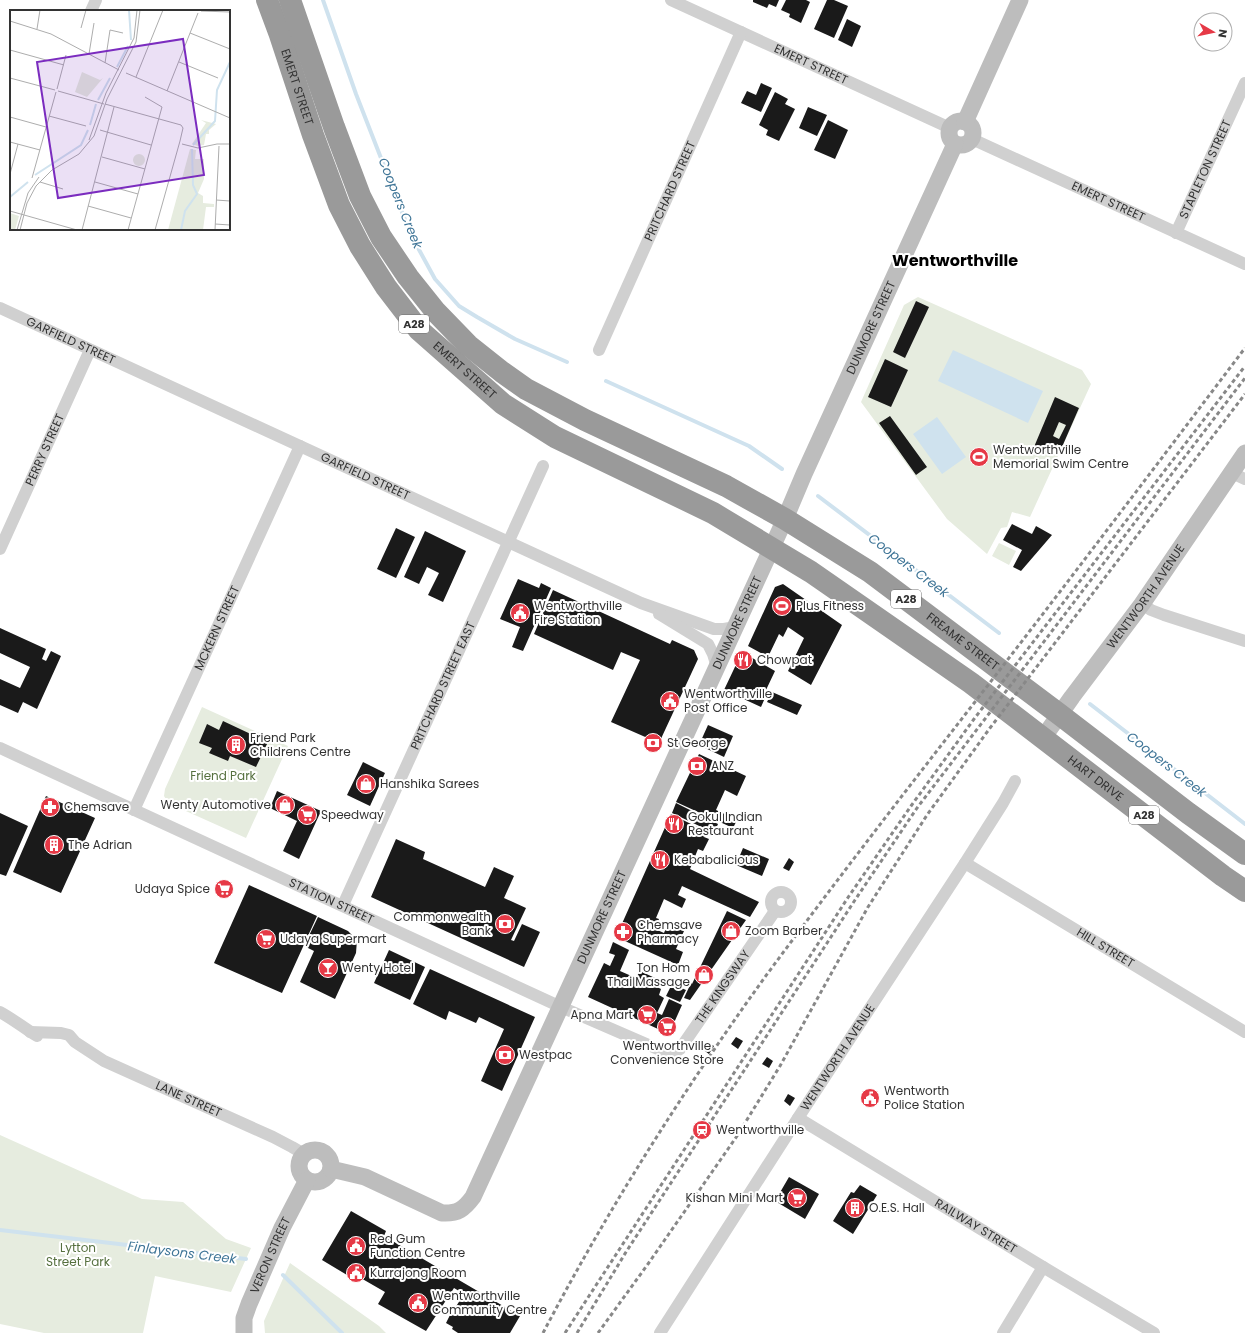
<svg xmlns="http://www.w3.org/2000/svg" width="1245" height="1333" font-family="Poppins,sans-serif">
<rect width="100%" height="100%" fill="#fff"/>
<path fill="#e6ecdf" d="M918 297 1082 370 1091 384 1030 517 1012 512 1007 527 1001 528 987 554 947 519 861 402 904 305Z
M999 543 1016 551 1009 565 992 556Z
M202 707 288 746 246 838 168 803 164 796 165 789Z
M0 1135 142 1199 183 1202 226 1239 251 1248 231 1292 155 1276 143 1333H44L0 1324Z
M290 1263 379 1326 386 1333H265L264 1321Z"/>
<path fill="#cfe2ee" d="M953 350 1043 391 1028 423 938 381Z
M937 417 966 457 942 474 913 434Z"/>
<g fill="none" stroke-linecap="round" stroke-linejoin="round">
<path stroke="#cfe2ee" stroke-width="4" d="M323 0 356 94 411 235 435 279 459 306 477 317 515 339 567 362
M606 381 749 446 782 469
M818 496 999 633
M1090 704 1245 824
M0 1230 246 1259
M283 1275 342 1333"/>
</g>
<path fill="#1a1a1a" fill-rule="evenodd" d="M753 0H779L776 7 769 4 767 8 753 2Z
M786 0H806L810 2 801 23 789 17 790 14 781 10Z
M827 0H834L848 6 834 38 814 29Z
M847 19 861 26 852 47 838 40Z
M761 83 772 88 761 112 741 103 747 91 756 95Z
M775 92 788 99 785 104 795 109 779 141 766 135 768 130 759 125Z
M808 107 827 115 817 136 799 128Z
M828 120 848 130 835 159 814 150Z
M916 301 929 307 905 358 893 352Z
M885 359 908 370 891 407 868 397Z
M1055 397 1079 408 1062 447 1057 444 1052 455 1034 447ZM1059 422 1066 425 1059 439 1053 436Z
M890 416 927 467 916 475 879 423Z
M1012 524 1032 534 1036 526 1052 535 1021 571 1013 567 1022 550 1003 540Z
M396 528 415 537 396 578 377 569Z
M425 531 466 551 443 602 428 595 439 573 427 567 419 584 404 577Z
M518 579 539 588 541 583 551 588 523 651 512 647 520 627 500 619Z
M783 584 842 625 811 685 788 671 804 638 788 627 783 637 779 634 768 657 748 646 775 587Z
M553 590 670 644 672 640 694 650 698 659 659 743 611 722 640 660 621 652 613 670 534 634Z
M0 628 46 649 42 659 46 661 51 651 61 656 37 709 23 702 18 713 0 705V679L20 688 30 667 0 653Z
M742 652 775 671 766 690 768 691 761 707 724 690Z
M772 692 802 705 797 715 767 702Z
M223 721 268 742 256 767 230 756 228 761 209 753 212 748 199 743 207 724 219 730Z
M708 725 733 736 724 757 699 745Z
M699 754 746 776 737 796 725 790 716 810 737 820 733 828 676 802Z
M363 762 385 773 370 806 347 795Z
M277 791 321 811 299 859 283 851 297 821 270 808Z
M46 796 95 818 61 893 13 872Z
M676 803 718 824 714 833 672 813Z
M0 813 28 826 6 876 0 874Z
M671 814 707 832 704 837 709 839 703 851 698 849 690 869 759 902 750 917 682 886 678 895 686 899 682 908 664 899 656 918 659 919 655 929 664 933 668 923 684 931 676 949 683 952 678 965 616 937Z
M396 839 425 852 423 859 485 887 494 867 514 876 504 898 526 908 511 940 514 941 522 924 540 932 524 967 371 897Z
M743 848 769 859 762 876 736 865Z
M789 858 794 862 789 871 783 868Z
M249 885 317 916 282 993 214 963Z
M727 911 746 920 690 1000 684 998 691 983 692 984Z
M318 917 348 931 357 940 356 953 335 999 300 982 314 951 304 946Z
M613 942 629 950 620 971 636 978 640 971 655 978 653 985 661 989 659 995 664 998 657 1013 662 1015 669 999 682 1005 669 1034 588 997 604 963 610 966 615 955 609 953Z
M389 950 425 967 410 1000 374 983Z
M430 969 535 1017 502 1091 481 1081 504 1029 479 1017 476 1023 449 1011 446 1020 413 1004Z
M672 984 686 990 680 1002 666 996Z
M736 1037 743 1041 738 1049 731 1044Z
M707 1042 714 1046 709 1054 702 1049Z
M767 1057 773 1061 769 1068 762 1064Z
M788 1094 795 1098 790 1106 784 1101Z
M789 1177 819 1194 805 1219 775 1201Z
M860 1185 877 1195 853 1234 833 1221 851 1192 854 1193Z
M351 1211 386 1231 384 1236 520 1316 510 1333H458L452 1329 453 1327 446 1323 453 1309 462 1314 463 1312 455 1308 464 1294 454 1288 426 1331 378 1304 385 1292 359 1277 357 1281 322 1260Z"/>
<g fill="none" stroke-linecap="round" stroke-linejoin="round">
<g stroke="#d0d0d0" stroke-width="12">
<path id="s1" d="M671 0 950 128"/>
<path d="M91 11 96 0"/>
<path id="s2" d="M972 139 1245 264"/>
<path id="s3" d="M1176 233 1245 83"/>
<path id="s4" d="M0 308 641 603 714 629H724L735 627"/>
<path id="s5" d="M599 350 741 32"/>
<path d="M1232 473 1245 479"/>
<path id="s6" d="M0 549 90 350"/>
<path d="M1142 604 1151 610 1164 615 1245 641"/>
<path d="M659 614 708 644 713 654 717 667"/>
<path id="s7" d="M0 748 561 1007 667 1053H674L680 1049 775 911"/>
<path id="s8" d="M134 810 300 446"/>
<path id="s9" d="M965 863 1245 1032"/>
<circle cx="781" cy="902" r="10"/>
<path id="s10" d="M343 905 543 466"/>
<path d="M0 1012C13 1019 24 1028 37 1036"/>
<path id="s11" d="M30 1032 61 1033 69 1035 75 1042 104 1061 273 1137 292 1147 304 1154"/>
<path id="s12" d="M798 1118 1043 1267 1154 1333"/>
<path id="s13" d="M660 1333 798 1118 965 863 1003 803 1015 781"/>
<path d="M1003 1333 1043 1267"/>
</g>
<g stroke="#bdbdbd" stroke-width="17">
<circle cx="961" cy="133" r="12"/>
<path d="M965 122 1020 0"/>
<path id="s14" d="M1043 738 1072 697 1142 604 1245 453"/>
<circle cx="315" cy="1166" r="16"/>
<path id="s15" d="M331 1169 365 1177 442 1213C458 1214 464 1209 473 1197L785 519 804 474 955 144"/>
<path id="s16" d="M244 1333V1318L249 1304 282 1228 307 1180"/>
</g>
<g stroke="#9a9a9a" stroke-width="22">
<path id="s17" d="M267 0 280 35 313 135 339 205 360 246 386 287 419 330 503 404 555 437 713 513 811 572 971 683 1223 876 1245 891"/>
<path id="s18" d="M290 0 334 127 360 196 381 237 408 277 436 312 468 345 502 372 526 389 585 420 726 486 785 519 870 572 922 611 1059 714 1188 813 1245 854"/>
</g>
<path stroke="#888" stroke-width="3" stroke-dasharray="4 3" stroke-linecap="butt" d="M543 1333C608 1209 683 1091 765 977 830 889 897 802 964 716 1059 594 1152 471 1245 348
M565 1333 849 896 911 806 974 719 1245 366
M577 1333 626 1252 855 900 917 808 1245 378
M598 1333 648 1264 737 1136 780 1066 868 907 927 815 990 728 1245 394"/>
</g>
<defs>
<g id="stadium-disc" transform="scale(1)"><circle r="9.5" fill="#e63946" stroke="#fff"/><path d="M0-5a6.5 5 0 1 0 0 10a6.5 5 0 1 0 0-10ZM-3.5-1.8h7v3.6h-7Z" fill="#fff"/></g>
<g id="civic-disc" transform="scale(1)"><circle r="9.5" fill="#e63946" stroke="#fff"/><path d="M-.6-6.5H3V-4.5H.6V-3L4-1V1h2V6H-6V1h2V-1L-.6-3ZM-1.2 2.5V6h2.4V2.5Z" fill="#fff"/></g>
<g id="restaurant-disc" transform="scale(1)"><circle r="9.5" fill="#e63946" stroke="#fff"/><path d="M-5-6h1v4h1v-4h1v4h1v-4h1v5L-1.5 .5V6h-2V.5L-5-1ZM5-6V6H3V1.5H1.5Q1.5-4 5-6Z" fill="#fff"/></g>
<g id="bank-disc" transform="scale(1)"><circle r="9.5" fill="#e63946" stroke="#fff"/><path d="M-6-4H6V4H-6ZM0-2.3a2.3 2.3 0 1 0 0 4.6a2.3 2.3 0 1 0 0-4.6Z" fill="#fff"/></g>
<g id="building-disc" transform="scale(1)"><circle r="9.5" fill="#e63946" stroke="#fff"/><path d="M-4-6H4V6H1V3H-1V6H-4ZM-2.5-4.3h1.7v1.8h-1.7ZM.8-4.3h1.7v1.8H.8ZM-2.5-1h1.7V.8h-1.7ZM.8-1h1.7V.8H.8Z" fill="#fff"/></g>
<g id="shop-disc" transform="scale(1)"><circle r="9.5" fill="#e63946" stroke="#fff"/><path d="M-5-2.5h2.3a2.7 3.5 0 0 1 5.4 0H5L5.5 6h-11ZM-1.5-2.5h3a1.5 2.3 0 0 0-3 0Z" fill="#fff"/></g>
<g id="pharmacy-disc" transform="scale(1)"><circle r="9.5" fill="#e63946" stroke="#fff"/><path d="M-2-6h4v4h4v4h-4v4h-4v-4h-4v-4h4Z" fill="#fff"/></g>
<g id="supermarket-disc" transform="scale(1)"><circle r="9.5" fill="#e63946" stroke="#fff"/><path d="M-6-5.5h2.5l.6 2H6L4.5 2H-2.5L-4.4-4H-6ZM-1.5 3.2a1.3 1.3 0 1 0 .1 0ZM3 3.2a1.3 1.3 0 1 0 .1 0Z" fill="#fff"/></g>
<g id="bar-disc" transform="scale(1)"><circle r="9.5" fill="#e63946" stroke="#fff"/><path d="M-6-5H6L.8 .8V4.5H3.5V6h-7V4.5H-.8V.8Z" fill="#fff"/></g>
<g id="station-disc" transform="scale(1)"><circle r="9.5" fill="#e63946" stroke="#fff"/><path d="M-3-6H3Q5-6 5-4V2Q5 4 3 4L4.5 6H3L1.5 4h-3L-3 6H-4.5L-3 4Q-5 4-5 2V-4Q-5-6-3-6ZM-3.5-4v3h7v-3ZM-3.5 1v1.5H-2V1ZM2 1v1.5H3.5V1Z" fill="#fff"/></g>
</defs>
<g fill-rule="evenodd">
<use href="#stadium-disc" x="979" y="457"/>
<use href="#stadium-disc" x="782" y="606"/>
<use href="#civic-disc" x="520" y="613"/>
<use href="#restaurant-disc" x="743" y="660"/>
<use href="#civic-disc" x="670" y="701"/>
<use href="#bank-disc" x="653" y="743"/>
<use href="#building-disc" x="236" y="745"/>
<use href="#bank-disc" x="697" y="766"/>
<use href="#shop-disc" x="366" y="784"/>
<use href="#shop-disc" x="285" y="805"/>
<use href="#pharmacy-disc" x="50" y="807"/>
<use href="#supermarket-disc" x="307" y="815"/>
<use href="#restaurant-disc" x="674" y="824"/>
<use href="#building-disc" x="54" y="845"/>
<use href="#restaurant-disc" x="660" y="860"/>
<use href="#supermarket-disc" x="224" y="889"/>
<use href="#bank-disc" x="505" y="924"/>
<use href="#shop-disc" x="731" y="931"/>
<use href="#pharmacy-disc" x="623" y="932"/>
<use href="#supermarket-disc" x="266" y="939"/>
<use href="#bar-disc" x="328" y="968"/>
<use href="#shop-disc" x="704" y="975"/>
<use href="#supermarket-disc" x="647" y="1015"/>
<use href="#supermarket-disc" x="667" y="1027"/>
<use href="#bank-disc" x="505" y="1055"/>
<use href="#civic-disc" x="870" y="1098"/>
<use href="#station-disc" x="702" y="1130"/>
<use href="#supermarket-disc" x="797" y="1198"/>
<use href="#building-disc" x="855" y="1208"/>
<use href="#civic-disc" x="356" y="1246"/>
<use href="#civic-disc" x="356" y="1273"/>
<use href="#civic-disc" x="418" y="1303"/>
</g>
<g text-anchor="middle" stroke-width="4" stroke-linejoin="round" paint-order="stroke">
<g fill="#fff" stroke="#707070" stroke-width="1">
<rect x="399" y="315" width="30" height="18" rx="3"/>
<rect x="891" y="590" width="30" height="18" rx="3"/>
<rect x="1129" y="806" width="30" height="18" rx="3"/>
</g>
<g font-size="11" font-weight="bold" fill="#333">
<text x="414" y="328">A28</text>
<text x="906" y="603">A28</text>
<text x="1144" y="819">A28</text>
</g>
<g font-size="12" fill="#333" stroke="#fff">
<text dy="4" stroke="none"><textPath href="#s1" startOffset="154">EMERT STREET</textPath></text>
<text dy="4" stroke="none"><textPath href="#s17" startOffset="92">EMERT STREET</textPath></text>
<text dy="4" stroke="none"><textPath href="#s3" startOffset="70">STAPLETON STREET</textPath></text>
<text dy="4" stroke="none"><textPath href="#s5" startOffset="174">PRITCHARD STREET</textPath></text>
<text dy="4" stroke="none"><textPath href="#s2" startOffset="150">EMERT STREET</textPath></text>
<text dy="4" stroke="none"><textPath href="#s15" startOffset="1113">DUNMORE STREET</textPath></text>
<text dy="4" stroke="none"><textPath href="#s4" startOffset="78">GARFIELD STREET</textPath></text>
<text dy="4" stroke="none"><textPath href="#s17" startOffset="427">EMERT STREET</textPath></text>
<text dy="4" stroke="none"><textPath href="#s6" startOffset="109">PERRY STREET</textPath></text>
<text dy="4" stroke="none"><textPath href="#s4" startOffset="402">GARFIELD STREET</textPath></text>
<text dy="4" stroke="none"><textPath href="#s14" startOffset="175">WENTWORTH AVENUE</textPath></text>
<text dy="4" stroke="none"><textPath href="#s15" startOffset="789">DUNMORE STREET</textPath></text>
<text dy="4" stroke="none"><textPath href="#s8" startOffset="200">MCKERN STREET</textPath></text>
<text dy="4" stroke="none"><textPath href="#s18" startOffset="972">FREAME STREET</textPath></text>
<text dy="4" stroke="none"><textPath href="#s10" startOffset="241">PRITCHARD STREET EAST</textPath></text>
<text dy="4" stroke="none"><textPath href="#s17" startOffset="1181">HART DRIVE</textPath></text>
<text dy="4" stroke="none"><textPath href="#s7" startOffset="365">STATION STREET</textPath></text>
<text dy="4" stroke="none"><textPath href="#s15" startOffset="465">DUNMORE STREET</textPath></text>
<text dy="4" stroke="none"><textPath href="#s9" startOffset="164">HILL STREET</textPath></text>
<text dy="4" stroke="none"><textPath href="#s7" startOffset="823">THE KINGSWAY</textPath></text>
<text dy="4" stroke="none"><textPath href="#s13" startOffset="328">WENTWORTH AVENUE</textPath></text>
<text dy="4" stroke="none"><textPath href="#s11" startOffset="176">LANE STREET</textPath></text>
<text dy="4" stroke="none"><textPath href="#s12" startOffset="208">RAILWAY STREET</textPath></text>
<text dy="4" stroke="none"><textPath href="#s16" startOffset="83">VERON STREET</textPath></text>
</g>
<g font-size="12" fill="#333" stroke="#fff" text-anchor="start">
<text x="993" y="454">Wentworthville<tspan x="993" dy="14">Memorial Swim Centre</tspan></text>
<text x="534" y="610">Wentworthville<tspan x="534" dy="14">Fire Station</tspan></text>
<text x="796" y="610">Plus Fitness</text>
<text x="757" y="664">Chowpat</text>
<text x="684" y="698">Wentworthville<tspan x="684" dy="14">Post Office</tspan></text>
<text x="250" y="742">Friend Park<tspan x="250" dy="14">Childrens Centre</tspan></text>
<text x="667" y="747">St George</text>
<text x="711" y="770">ANZ</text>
<text x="380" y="788">Hanshika Sarees</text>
<text x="271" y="809" text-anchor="end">Wenty Automotive</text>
<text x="64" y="811">Chemsave</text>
<text x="321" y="819">Speedway</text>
<text x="688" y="821">Gokul Indian<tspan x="688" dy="14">Restaurant</tspan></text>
<text x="68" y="849">The Adrian</text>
<text x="674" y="864">Kebabalicious</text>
<text x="210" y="893" text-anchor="end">Udaya Spice</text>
<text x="491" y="921" text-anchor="end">Commonwealth<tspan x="491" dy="14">Bank</tspan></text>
<text x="637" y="929">Chemsave<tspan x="637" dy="14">Pharmacy</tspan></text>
<text x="745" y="935">Zoom Barber</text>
<text x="280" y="943">Udaya Supermart</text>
<text x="342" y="972">Wenty Hotel</text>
<text x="690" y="972" text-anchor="end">Ton Hom<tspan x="690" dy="14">Thai Massage</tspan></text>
<text x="633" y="1019" text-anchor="end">Apna Mart</text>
<text x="667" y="1050" text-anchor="middle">Wentworthville<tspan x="667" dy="14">Convenience Store</tspan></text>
<text x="519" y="1059">Westpac</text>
<text x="884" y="1095">Wentworth<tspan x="884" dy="14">Police Station</tspan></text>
<text x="716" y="1134">Wentworthville</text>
<text x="783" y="1202" text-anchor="end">Kishan Mini Mart</text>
<text x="869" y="1212">O.E.S. Hall</text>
<text x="370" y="1243">Red Gum<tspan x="370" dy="14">Function Centre</tspan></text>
<text x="370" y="1277">Kurrajong Room</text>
<text x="432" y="1300">Wentworthville<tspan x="432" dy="14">Community Centre</tspan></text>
</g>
<g font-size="12" fill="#56703f" stroke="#fff">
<text x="223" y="780">Friend Park</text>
<text x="78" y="1252">Lytton<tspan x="78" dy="14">Street Park</tspan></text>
</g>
<g font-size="13" font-style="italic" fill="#3f7597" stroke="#fff">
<text transform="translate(401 203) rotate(68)" y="5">Coopers Creek</text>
<text transform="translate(909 565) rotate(37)" y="5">Coopers Creek</text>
<text transform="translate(1167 764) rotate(38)" y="5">Coopers Creek</text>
<text transform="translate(182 1252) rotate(7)" y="5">Finlaysons Creek</text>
</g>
<g font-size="16" font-weight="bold" fill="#000" stroke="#fff">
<text x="955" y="266">Wentworthville</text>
</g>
</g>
<g transform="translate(10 10)">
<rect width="220" height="220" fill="#fff"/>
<path d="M72 62 90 70 93 68 77 87 65 82ZM191 110 206 114 199 120V124H196L194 135 188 136 182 134 196 113ZM180 139 186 140 185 149H194V169L188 183 193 186V193L204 194V197H196L193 220H158ZM123 150a6 6 0 1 1 12 0a6 6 0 1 1-12 0ZM0 203 9 206 5 220H0Z" fill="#e6ecdf"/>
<path fill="none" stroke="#cfe2ee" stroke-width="2" d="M119 0 121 30M107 57 118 36M88 90 100 68M80 115 86 94M183 135 205 111 207 80 220 52M25 165 71 135 78 120M0 187 18 172M171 220 175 201 187 184 183 175 182 139"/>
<path fill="none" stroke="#adadad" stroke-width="1" d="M191 1 220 2M0 11 41 24 109 60M71 18 76 0M27 19 30 0M180 23 220 39M0 40 54 55M79 44 84 13M169 52 208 68M95 53 100 20 113 23M116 63 220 108M126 67 153 0M0 68 45 80M47 79 56 45M48 81 94 94M157 81 188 3M95 94 171 115 173 118 170 131M39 106 76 116M0 107 36 117M90 120 141 135M79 130 96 83 124 28 127 0M0 132 30 140M172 134 188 138 207 134M207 134H220M92 147 135 159M0 164 8 134M22 168 46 82M30 172 53 179M85 172 128 184M206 190 220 191M78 196 121 208M0 201 67 220M205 214 220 215M7 220 18 183 29 167M10 220 17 193 26 176 42 160 69 144 84 126 97 89 126 32 130 0M72 220 104 97M118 220 152 97 135 87M145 220 170 131M205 220 209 136"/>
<path fill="#7b2cbf" fill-opacity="0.15" stroke="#7b2cbf" stroke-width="2" d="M173 29 194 165 48 188 27 52Z"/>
<rect width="220" height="220" fill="none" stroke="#333" stroke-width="2"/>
</g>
<g transform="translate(1213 32) rotate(99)"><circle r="19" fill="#ffffff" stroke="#adadad"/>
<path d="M0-3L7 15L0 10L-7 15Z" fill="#e63946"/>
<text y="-6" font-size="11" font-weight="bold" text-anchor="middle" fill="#333333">N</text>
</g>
</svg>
